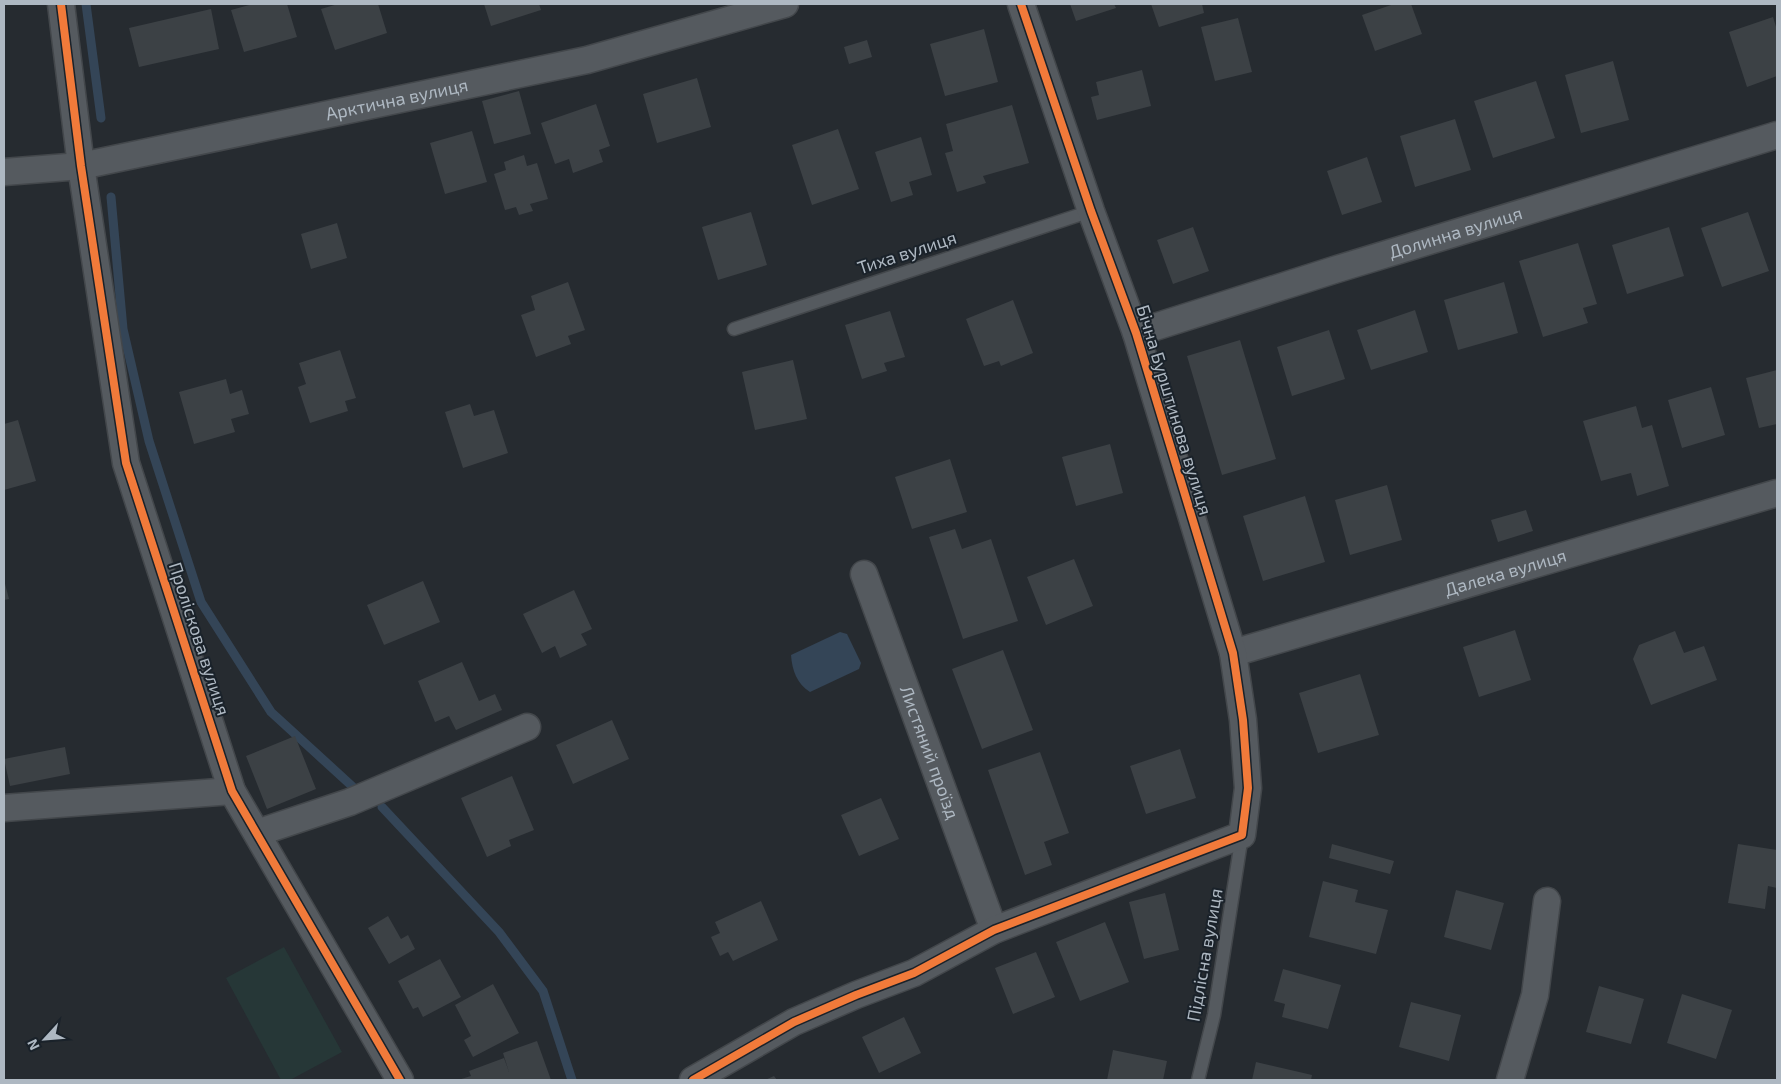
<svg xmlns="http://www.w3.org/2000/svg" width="1781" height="1084" font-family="'Exo 2',sans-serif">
<rect width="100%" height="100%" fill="#262b30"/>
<path fill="#263737" d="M284 947 342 1052 290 1080H281L226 978Z"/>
<path fill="#344557" d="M840 632 847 634 861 663 859 669 810 692C797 684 792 670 791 655Z"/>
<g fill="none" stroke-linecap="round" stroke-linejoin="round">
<path stroke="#344557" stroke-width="9" d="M86 4 101 118
M111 197 123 329 149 441 201 602 271 712 353 787
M382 807 499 932 543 991 572 1080"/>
</g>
<path fill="#3c4145" d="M253 4H287L297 37 244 52 231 10Z
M338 4H378L387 33 335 50 321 9Z
M484 4H539L541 10 491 26Z
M1070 4H1114L1116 8 1076 21Z
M1151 4H1202L1204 13 1159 27Z
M1394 4H1411L1422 34 1375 51 1362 15Z
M211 9 219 49 139 67 129 28Z
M1773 17 1777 30V76L1747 87 1729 32Z
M1238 18 1252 72 1215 81 1201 27Z
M984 29 998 82 945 96 930 44Z
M867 40 872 57 849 64 844 47Z
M1613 61 1629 120 1581 133 1565 75Z
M1142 70 1151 106 1097 120 1091 97 1099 95 1096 82Z
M697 78 711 127 657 143 643 94Z
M1536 81 1555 138 1493 158 1474 101Z
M519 91 531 134 494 144 482 101Z
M596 104 610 146 599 150 603 162 573 173 569 159 555 164 541 123Z
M1012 105 1029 163 983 176 986 183 957 192 945 153 953 151 946 124Z
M1455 119 1471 170 1415 187 1400 136Z
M838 129 859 189 812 205 792 145Z
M472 131 487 182 445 194 430 143Z
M921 137 932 175 909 182 913 195 891 202 875 152Z
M524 155 527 166 537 163 548 199 530 204 533 211 519 215 516 207 505 210 494 174 506 170 504 162Z
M1367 157 1382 202 1342 215 1327 171Z
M751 212 767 265 718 280 702 227Z
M1748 212 1769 271 1722 287 1701 228Z
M337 223 347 258 311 269 301 234Z
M1193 227 1209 271 1173 284 1157 240Z
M1669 227 1684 276 1627 294 1612 245Z
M1578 243 1597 304 1583 308 1588 323 1543 337 1519 261Z
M568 282 585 330 568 336 571 344 536 357 521 315 535 310 531 296Z
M1504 282 1518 333 1458 350 1444 300Z
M1013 300 1033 353 1001 366 999 361 984 366 966 319Z
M1415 310 1428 352 1371 370 1357 330Z
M890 311 905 357 884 363 887 371 862 379 845 325Z
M1329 330 1345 379 1292 396 1277 347Z
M1240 340 1276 459 1222 475 1187 356Z
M340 350 356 398 345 401 348 411 310 423 298 387 306 384 299 363Z
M793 360 807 419 755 430 742 372Z
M1777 370V424L1759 428 1746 378Z
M226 379 230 394 242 390 249 414 231 419 235 432 194 444 179 392Z
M1711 387 1725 435 1682 448 1668 400Z
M470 404 474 416 494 410 508 453 463 468 445 412Z
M1636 406 1642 428 1652 425 1669 486 1637 496 1631 473 1601 481 1583 421Z
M18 420 36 481 4 490V424Z
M1110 444 1123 493 1076 506 1062 457Z
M950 459 967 512 912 529 895 477Z
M1387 485 1402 540 1350 555 1335 500Z
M1305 496 1325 562 1263 581 1243 516Z
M1526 510 1533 531 1498 542 1491 520Z
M955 529 962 549 991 539 1018 621 963 639 929 537Z
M1074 559 1093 606 1046 625 1027 577Z
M4 580 9 599 4 600Z
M423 581 440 622 384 645 367 605Z
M574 590 592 629 581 634 587 645 560 658 555 646 542 653 523 614Z
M1515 630 1531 680 1479 697 1463 647Z
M1675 631 1684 653 1704 646 1717 680 1651 705 1633 659 1639 645Z
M1003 650 1033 730 982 749 952 669Z
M462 662 479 701 495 694 502 710 456 730 449 716 435 722 418 681Z
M1360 674 1379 735 1318 753 1299 693Z
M612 720 629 759 573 784 556 745Z
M295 736 316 789 267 809 246 756Z
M65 747 70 774 10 786 4 759Z
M1180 749 1196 798 1146 814 1130 766Z
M1040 752 1069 833 1044 842 1052 865 1025 875 988 770Z
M512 776 534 830 509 840 511 846 487 857 461 798Z
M881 798 899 839 859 856 841 815Z
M1332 844 1394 861 1390 874 1329 858Z
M1738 844 1777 850V888L1768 886 1765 909 1728 903Z
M1323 881 1358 890 1355 902 1388 910 1376 954 1309 937Z
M1456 890 1504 903 1491 950 1444 937Z
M1165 893 1179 950 1144 959 1129 902Z
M761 901 778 940 733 961 728 952 720 956 711 937 720 933 715 922Z
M388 916 401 939 408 935 415 949 389 964 368 928Z
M1105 922 1129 982 1080 1001 1056 942Z
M1036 952 1055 997 1013 1014 995 968Z
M440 959 461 997 423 1017 418 1007 413 1009 398 981Z
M1283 969 1341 985 1328 1029 1282 1017 1285 1004 1274 1001Z
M493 984 519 1033 473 1057 464 1040 471 1036 455 1005Z
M1599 986 1644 999 1631 1044 1586 1032Z
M1682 994 1732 1010 1716 1059 1667 1043Z
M1411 1002 1461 1015 1449 1061 1399 1047Z
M904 1017 921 1053 879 1073 862 1037Z
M537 1041 551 1080H458L471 1076 469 1071 504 1058 509 1072 503 1053Z
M1113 1050 1167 1061 1163 1080H1107Z
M1256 1062 1312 1075 1311 1080H1252Z
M774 1076 777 1080H765Z"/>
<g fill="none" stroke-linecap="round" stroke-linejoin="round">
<g stroke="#43474b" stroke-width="15">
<path id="service" d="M734 329 1091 211
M1198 1080 1214 1015 1242 835"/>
</g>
<g stroke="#43474b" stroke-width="29">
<g id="minor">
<path d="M61 4 81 166 126 463 232 791 400 1080"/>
<path id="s1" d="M4 172 81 166 587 60 785 4"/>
<path id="s2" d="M1136 333 1334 270 1777 135"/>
<path id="s3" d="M864 574 994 930"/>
<path id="s4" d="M1233 653 1777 493"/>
<path d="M4 808 232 791"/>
<path d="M257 833 350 802 527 727"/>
<path d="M693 1080 794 1022 856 995 914 973 994 930 1242 835 1248 788 1243 720 1233 653 1136 333 1091 211 1021 4"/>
<path d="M1510 1080 1535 995 1547 901"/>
</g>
</g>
<use href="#service" stroke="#555a5f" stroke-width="12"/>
<use href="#minor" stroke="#555a5f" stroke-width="26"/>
<g stroke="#1a222a" stroke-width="11">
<path id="cycleway" d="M61 4 81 166 126 463 232 791 400 1080
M693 1080 794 1022 856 995 914 973 994 930 1242 835 1248 788 1243 720 1233 653 1136 333 1091 211 1021 4"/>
</g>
<use href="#cycleway" stroke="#f17a3a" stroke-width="8"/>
</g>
<g text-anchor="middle" stroke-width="4" stroke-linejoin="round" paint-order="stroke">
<g font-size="18" fill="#aeb8c2" stroke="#1a222a">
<text dy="6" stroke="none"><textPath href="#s1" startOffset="400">Арктична вулиця</textPath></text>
<text dy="6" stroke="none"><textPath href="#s2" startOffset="335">Долинна вулиця</textPath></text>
<text transform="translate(907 253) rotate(-18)" y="6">Тиха вулиця</text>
<text transform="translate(1174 410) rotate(73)" y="6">Бічна Бурштинова вулиця</text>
<text dy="6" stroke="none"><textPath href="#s4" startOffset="284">Далека вулиця</textPath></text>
<text transform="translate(199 639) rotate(72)" y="6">Проліскова вулиця</text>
<text dy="6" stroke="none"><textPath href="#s3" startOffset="190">Листяний проїзд</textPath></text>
<text transform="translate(1205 955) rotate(-80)" y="6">Підлісна вулиця</text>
</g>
</g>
<rect width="1781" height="1084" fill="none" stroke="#aeb8c2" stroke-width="10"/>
<g transform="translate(45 1039) rotate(244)" stroke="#1a222a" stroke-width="4" paint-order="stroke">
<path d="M0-4L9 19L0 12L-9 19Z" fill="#aeb8c2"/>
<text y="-8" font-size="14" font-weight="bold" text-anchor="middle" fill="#aeb8c2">N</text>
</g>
</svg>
